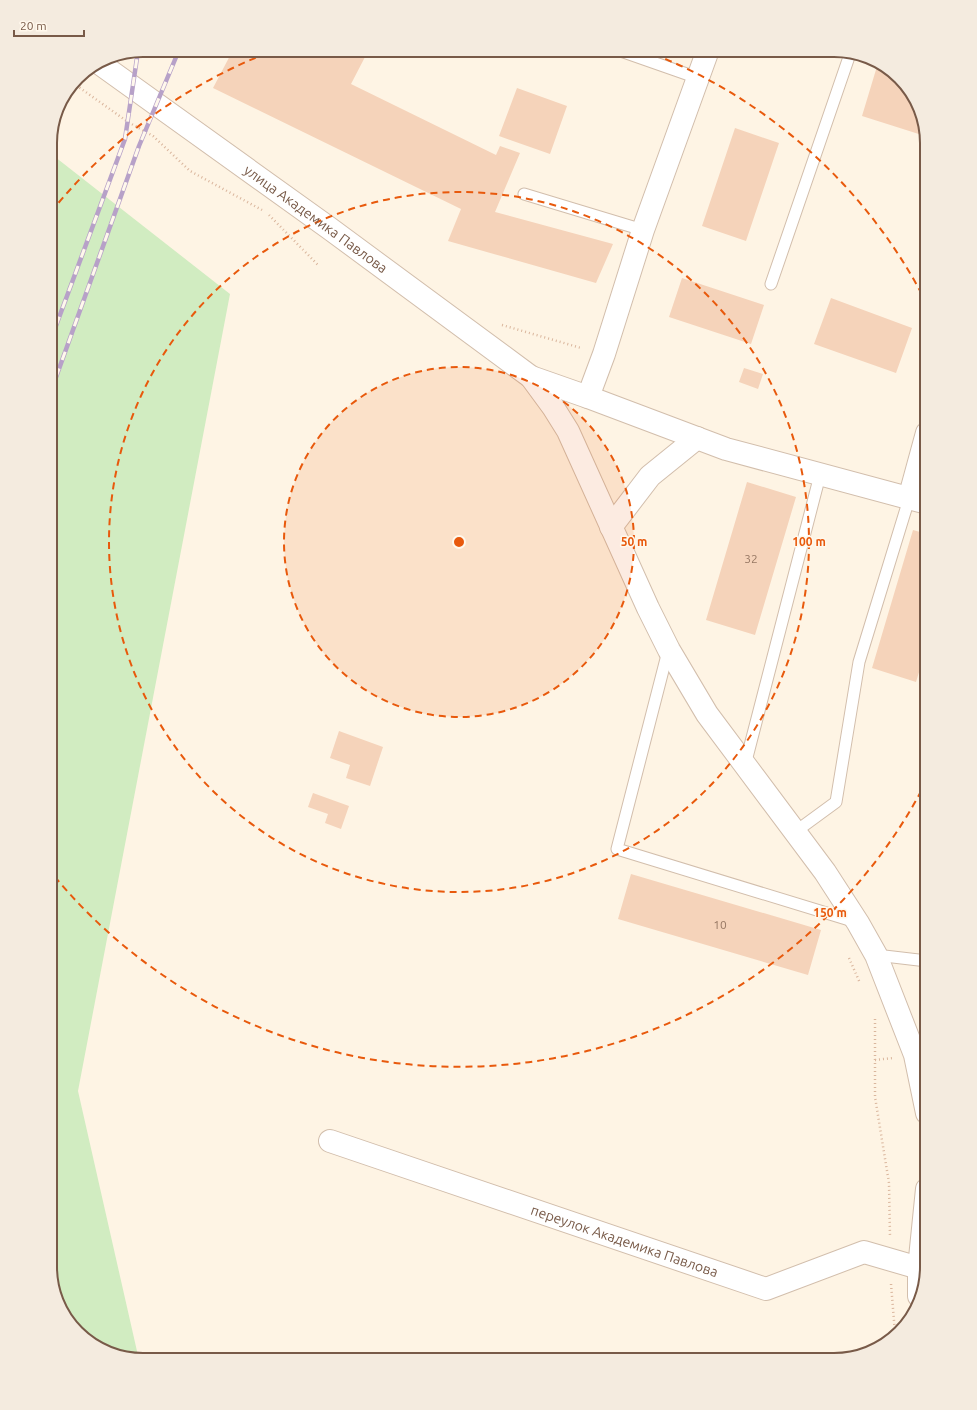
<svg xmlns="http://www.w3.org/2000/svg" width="977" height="1410" font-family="Ubuntu,sans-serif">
<rect width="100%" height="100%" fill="#fef4e4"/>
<path fill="#d1ecc1" d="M50 153 230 294 78 1091 139 1360 96 1347 62 1313 50 1267Z"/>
<path fill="#f5d3ba" d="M233 50H352L365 57 351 84 496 155 500 146 520 153 495 212 613 244 596 283 448 241 461 209 213 88Z
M878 63 885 66 915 97 925 136 862 116Z
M517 88 567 106 550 154 499 136Z
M735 128 779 143 746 241 702 226Z
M682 278 764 305 751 344 669 317Z
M831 298 912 328 896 373 814 344Z
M744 368 763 374 758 389 739 382Z
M747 482 796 497 755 635 706 620Z
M913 530 927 534V646L916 682 872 668Z
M339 731 383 747 370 786 346 778 350 765 330 758Z
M313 793 349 806 341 829 325 823 328 814 308 807Z
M631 874 821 930 808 975 618 919Z"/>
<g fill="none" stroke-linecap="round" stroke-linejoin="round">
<g stroke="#d2beac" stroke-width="13">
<path id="service" d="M618 50 698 78
M524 194 643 230
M771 284 850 54
M668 651 617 849 856 922
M745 765 820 475
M795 832 836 802 859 662 909 499
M876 955 927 961"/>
</g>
<g stroke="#d2beac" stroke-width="24">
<g id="minor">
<path d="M531 377 588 397 726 449 927 503"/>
<path d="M588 397 604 354 643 230 708 50"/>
<path d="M909 499 927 433"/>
<path d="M611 527 650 476 697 438"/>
<path id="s1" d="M330 1141 766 1289 864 1252 919 1268"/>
</g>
</g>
<g stroke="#d2beac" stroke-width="24">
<g id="tertiary">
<path id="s2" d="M99 63 329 228 531 377 553 407 568 431 648 608 669 650 707 714 825 872 858 923 876 955 915 1055 927 1113"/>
<path d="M919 1296V1268L927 1189"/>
</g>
</g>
<path stroke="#dab69d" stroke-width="2.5" stroke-dasharray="1 3" stroke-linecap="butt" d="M73 83 128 122 153 136 190 171 262 210
M269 215 318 265
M502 325 581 348
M849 958 860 983
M875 1019V1097L889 1183 890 1237
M875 1060 893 1058
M891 1284 895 1333"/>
<use href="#service" stroke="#fff" stroke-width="11"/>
<use href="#minor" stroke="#fff" stroke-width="22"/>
<use href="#tertiary" stroke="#fff" stroke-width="22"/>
<g stroke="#b7a1c8" stroke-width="4.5">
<path id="rail" d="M50 342 125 139 138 51
M50 394 139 146 179 50"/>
</g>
<use href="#rail" stroke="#fff8ec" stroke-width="3" stroke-dasharray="9" stroke-linecap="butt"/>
</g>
<circle cx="459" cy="542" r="175" fill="#e8590c" fill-opacity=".12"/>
<g fill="none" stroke="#e8590c" stroke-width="2" stroke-dasharray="7 5">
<circle cx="459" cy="542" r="175"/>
<circle cx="459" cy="542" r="350"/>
<path d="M927 780A525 525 0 0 1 51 872M51 212A525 525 0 0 1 275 50M643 50A525 525 0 0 1 927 304"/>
</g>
<g text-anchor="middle" stroke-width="3" stroke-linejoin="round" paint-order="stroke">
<g font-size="12" fill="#977864">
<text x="751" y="563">32</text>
<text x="720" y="929">10</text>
</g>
<g font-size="14" fill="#785a48" stroke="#fff8ec">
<text dy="5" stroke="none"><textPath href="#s2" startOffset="267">улица Академика Павлова</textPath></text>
<text dy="5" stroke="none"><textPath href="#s1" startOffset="311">переулок Академика Павлова</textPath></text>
</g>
</g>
<path d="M0 0H977V1410H0ZM143 57H834A86 86 0 0 1 920 143V1267A86 86 0 0 1 834 1353H143A86 86 0 0 1 57 1267V143A86 86 0 0 1 143 57Z" fill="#f4ebdf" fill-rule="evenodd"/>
<path fill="none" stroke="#785a48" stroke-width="2" d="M143 57H834A86 86 0 0 1 920 143V1267A86 86 0 0 1 834 1353H143A86 86 0 0 1 57 1267V143A86 86 0 0 1 143 57Z"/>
<circle cx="459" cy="542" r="6" fill="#e8590c" stroke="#fff8ec" stroke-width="2"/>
<g font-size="12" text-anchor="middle" font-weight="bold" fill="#e8590c" stroke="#fff8ec" stroke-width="3" stroke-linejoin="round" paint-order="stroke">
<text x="634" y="546">50 m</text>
<text x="809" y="546">100 m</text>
<text x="830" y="917">150 m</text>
</g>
<path d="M14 30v6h70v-6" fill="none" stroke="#785a48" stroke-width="2"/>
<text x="20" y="30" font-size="12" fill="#785a48" stroke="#fff8ec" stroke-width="3" paint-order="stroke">20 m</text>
</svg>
